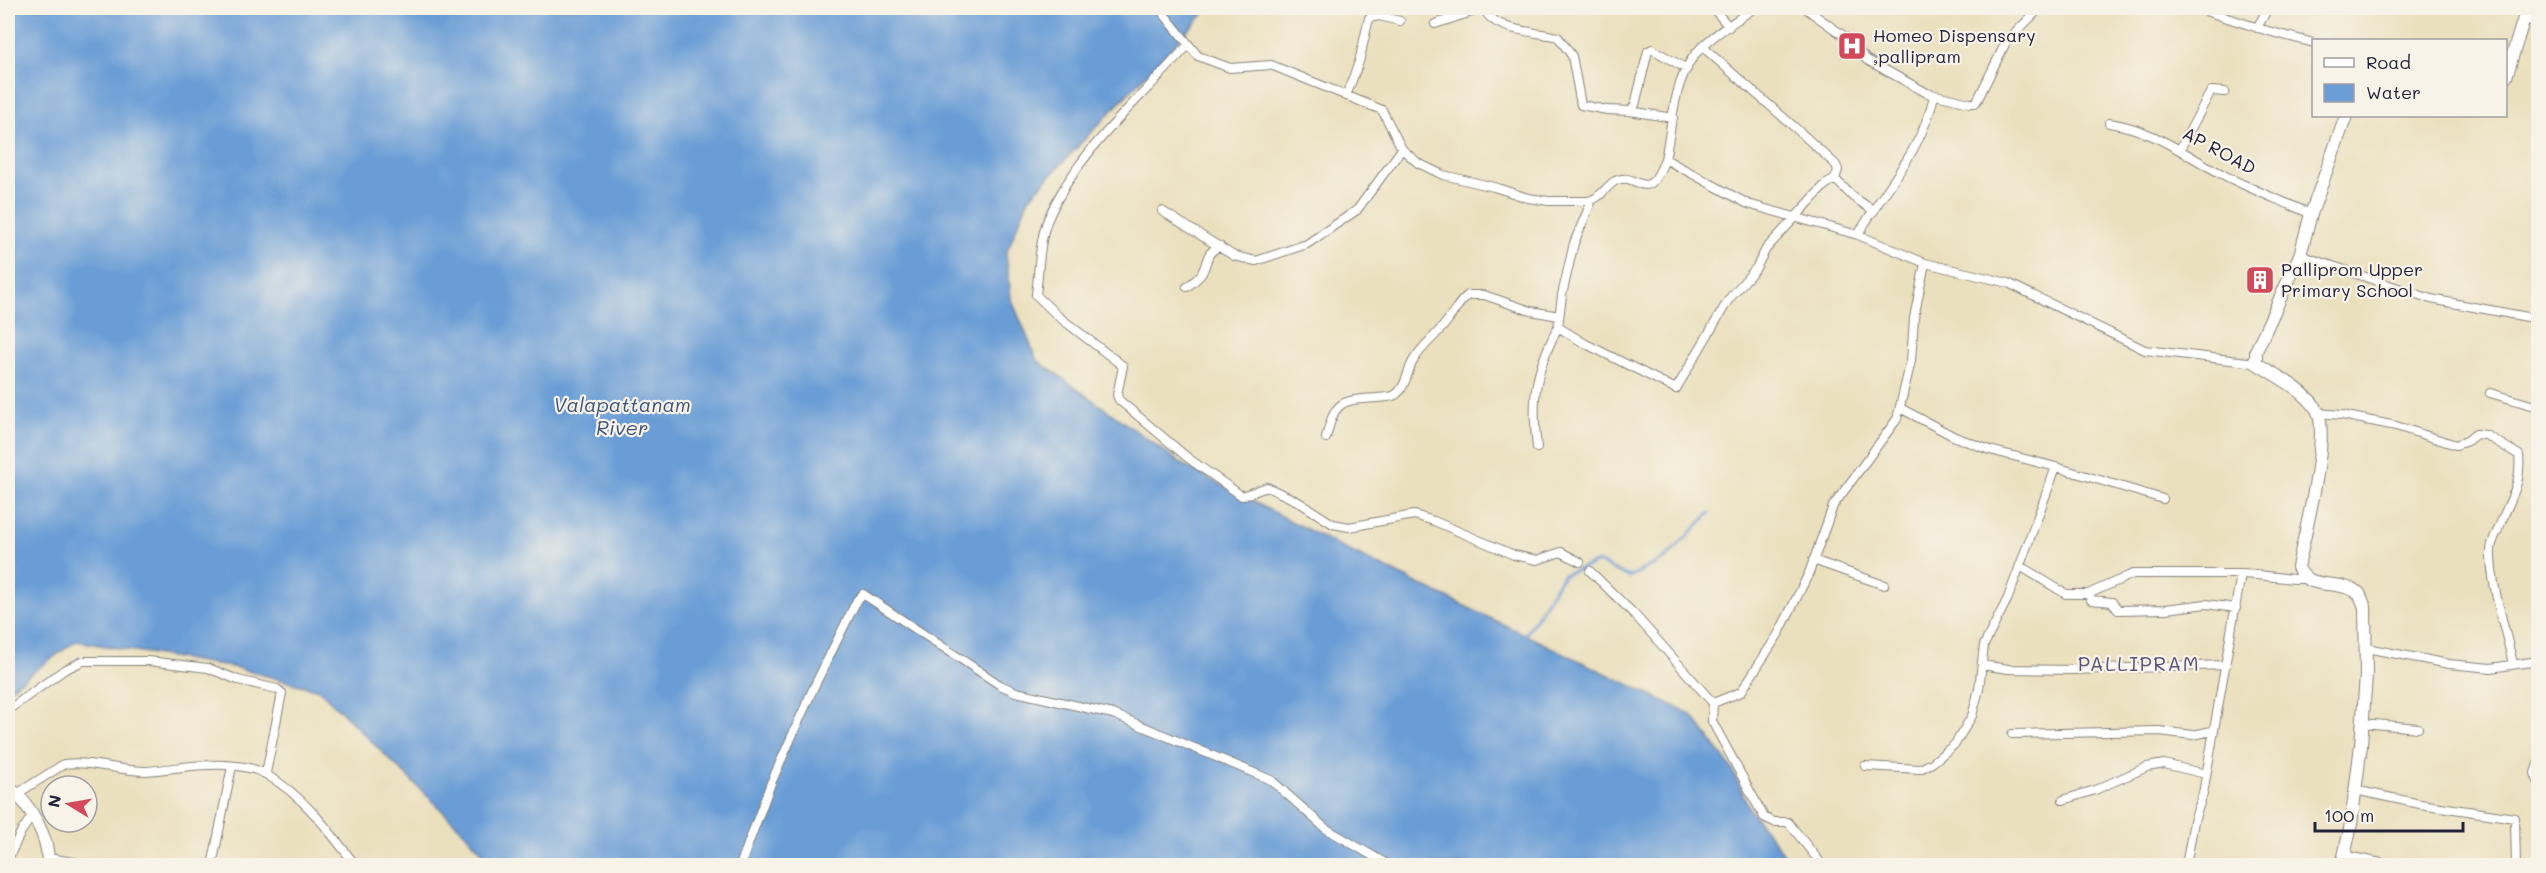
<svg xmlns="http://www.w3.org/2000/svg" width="2546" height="873" font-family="Mali,sans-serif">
<rect width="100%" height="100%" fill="#f7f3e8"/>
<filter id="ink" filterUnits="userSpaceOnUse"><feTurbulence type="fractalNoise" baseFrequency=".0167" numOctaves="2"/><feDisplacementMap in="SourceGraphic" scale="12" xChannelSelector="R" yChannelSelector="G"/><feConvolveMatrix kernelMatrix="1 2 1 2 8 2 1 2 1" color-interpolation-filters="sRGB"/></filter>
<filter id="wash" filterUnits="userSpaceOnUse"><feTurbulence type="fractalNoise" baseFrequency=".008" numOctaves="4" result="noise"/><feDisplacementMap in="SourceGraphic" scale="24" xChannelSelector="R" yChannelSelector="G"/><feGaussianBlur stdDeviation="1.35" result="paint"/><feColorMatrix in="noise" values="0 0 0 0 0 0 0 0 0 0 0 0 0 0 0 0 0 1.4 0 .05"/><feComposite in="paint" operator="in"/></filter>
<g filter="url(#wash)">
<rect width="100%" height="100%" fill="#ebe0be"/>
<path fill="#6b9dd6" stroke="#466088" stroke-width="1.5" d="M8 8H1209L1029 198 1006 253 1011 298 1037 360 1185 466 1341 547 1691 714 1732 769 1750 810 1784 854 1796 865H494L463 831 319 690 237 668 76 641 8 690Z"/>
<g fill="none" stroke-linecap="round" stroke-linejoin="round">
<path stroke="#6b9dd6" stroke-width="3" d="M1524 637 1563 575 1598 562 1629 577 1666 558 1710 513"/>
</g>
</g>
<g filter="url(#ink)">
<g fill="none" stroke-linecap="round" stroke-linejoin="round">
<g stroke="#86817c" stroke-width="10">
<path id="minor" d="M1159 8 1198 56 1230 68 1271 65 1382 110 1402 149 1418 163 1443 175 1494 187 1528 198 1549 201H1589C1601 198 1605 187 1615 181 1638 169 1646 209 1665 159
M1713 8 1729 27
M1754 8C1734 23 1708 37 1693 57 1673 85 1672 127 1665 159L1748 204 1858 235 1925 263 2008 283 2145 350 2256 363
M1805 8 1844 36 1867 60 1927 93 1970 103H1975L1978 99 2006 42 2040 8
M2022 8 2033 14
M2196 8 2268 31 2314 43
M2525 19 2538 23
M1435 24 1484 8C1493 32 1535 31 1558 37L1572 56 1581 105 1607 110 1630 111 1635 105 1648 51 1652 49 1687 69
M2257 28 2268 8
M1188 45C1140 100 1077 150 1048 219 1039 241 1039 271 1036 295L1059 317 1123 366 1117 395 1119 400 1188 458 1242 496 1267 487 1297 501 1333 524 1349 527 1414 515 1434 521 1514 555 1537 560 1561 552 1580 562
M1346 96 1359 62 1369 18 1379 16 1400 21
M1630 111 1673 118
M2109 123C2151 129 2181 152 2218 172 2247 188 2280 200 2311 214
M2180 149 2211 91 2225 92
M1835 179 1852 196 1874 211
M1592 200 1574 243 1562 295 1558 327 1584 343 1676 389 1729 299 1756 268 1766 249 1825 185 1835 179 1838 170 1836 165C1793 124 1747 87 1703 47
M1162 211 1234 256 1256 261 1307 244 1357 210 1402 149
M1858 235C1886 186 1921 153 1934 96
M2300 255 2431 299 2538 319
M1187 287C1192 283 1199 278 1202 273 1209 260 1204 254 1220 246
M2490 393 2538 407
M1900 408 1955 437 1990 450 2056 467 2163 499
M2318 413 2342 415 2396 426 2456 445 2467 441 2476 434 2486 435 2519 455C2522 484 2510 499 2500 525 2497 533 2491 541 2491 551 2490 583 2506 631 2513 664
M1326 438C1335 401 1340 400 1377 398 1382 397 1390 398 1395 395 1405 389 1407 373 1412 363 1420 347 1435 337 1445 324 1453 314 1458 303 1468 295H1484L1531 311 1559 316
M1537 448C1531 397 1535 372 1558 327
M1813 560 1884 585
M2020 566 2066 594H2088L2133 574H2241
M1590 571 1635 615 1713 703 1712 721 1764 817 1774 822H1788L1823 866
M2088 594 2091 600 2112 602 2118 610 2166 609 2206 604 2236 608
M2366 648 2449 664 2491 668 2538 661
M1982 665 2008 669 2072 670 2226 665
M1713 703 1741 692 1779 633 1809 573 1833 506 1897 419 1911 361 1914 318 1925 263
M8 710 64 670 83 661H148L208 668 238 680 277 689 282 693 266 773
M2363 723 2418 728
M2012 734 2159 731 2193 735 2212 731
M2538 764 2535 773 2538 781
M1865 766 1920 769 1932 763 1955 744 1972 716 1979 689 1984 645 2008 598 2056 467
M2355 790 2420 804 2515 818 2516 866
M2063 800 2095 790 2147 767 2164 764 2206 774
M8 822 12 797 64 764C89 760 119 771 146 771 167 770 188 765 209 765 226 764 253 766 267 775 304 796 331 833 356 866
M2343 855 2395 866
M49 858 96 866
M8 859 21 832 32 816
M212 866 232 766
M740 866 771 783 813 689 857 600 863 594 1000 685 1016 692 1113 714 1271 780 1325 828 1390 866
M2186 866 2194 821 2203 794 2241 574C2263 574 2284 580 2306 579"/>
</g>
<g stroke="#86817c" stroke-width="14">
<path id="secondary" d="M2506 77 2527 8
M8 787C28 801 52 840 47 866
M2342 866 2351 824 2361 745 2366 675 2365 607 2359 593C2355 591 2350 588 2345 587 2328 582 2305 587 2298 567 2304 536 2332 432 2316 408 2302 388 2276 376 2256 363V351L2300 255 2311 214 2346 116"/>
</g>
<use href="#minor" stroke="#fff" stroke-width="8"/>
<use href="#secondary" stroke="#fff" stroke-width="12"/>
</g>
</g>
<defs>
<g id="hospital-square" transform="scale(1.5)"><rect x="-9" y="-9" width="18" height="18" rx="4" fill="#d1495b" stroke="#f7f3e8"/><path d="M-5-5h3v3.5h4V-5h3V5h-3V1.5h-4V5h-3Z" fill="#fff"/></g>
<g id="building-square" transform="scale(1.5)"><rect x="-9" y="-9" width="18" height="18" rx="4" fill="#d1495b" stroke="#f7f3e8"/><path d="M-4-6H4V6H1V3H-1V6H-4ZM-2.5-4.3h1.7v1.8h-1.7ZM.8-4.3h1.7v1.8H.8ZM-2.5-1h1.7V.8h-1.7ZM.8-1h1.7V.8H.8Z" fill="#fff"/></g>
</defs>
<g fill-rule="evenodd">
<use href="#hospital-square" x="1852" y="46"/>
<use href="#building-square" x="2260" y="280"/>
</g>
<g text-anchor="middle" stroke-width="4.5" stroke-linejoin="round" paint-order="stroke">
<g font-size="18" fill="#22223b" stroke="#f7f3e8" text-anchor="start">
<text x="1873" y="42">Homeo Dispensary<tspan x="1873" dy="21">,pallipram</tspan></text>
<text x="2281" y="276">Palliprom Upper<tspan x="2281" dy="21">Primary School</tspan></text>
</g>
<g font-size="18" fill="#22223b" stroke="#f7f3e8">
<text transform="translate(2219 151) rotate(28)" y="6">AP ROAD</text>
</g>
<g font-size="20" font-style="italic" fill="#3f5379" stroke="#f7f3e8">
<text x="622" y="412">Valapattanam<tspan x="622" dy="23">River</tspan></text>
</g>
<g font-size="20" letter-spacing="1.5" fill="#5a537a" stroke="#f7f3e8">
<text x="2139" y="671">PALLIPRAM</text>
</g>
</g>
<rect width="2546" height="873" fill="none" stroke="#f7f3e8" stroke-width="30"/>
<rect x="2312" y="39" width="195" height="78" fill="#f7f3e8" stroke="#a29fa3" stroke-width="1.5"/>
<rect x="2324" y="58" width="30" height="9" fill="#ffffff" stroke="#a29fa3" stroke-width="1.5"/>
<text x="2366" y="69" font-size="18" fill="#22223b">Road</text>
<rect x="2324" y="84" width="30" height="18" fill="#6b9dd6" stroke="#a29fa3" stroke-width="1.5"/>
<text x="2366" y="99" font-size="18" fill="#22223b">Water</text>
<g transform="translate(69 804) rotate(281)"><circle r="28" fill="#f7f3e8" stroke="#a29fa3" stroke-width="1.5"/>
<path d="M0-4.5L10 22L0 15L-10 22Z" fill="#d1495b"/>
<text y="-9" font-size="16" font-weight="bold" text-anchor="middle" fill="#22223b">N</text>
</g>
<path d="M2315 822v9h148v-9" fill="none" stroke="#22223b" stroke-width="3"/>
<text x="2324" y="822" font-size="18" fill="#22223b" stroke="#f7f3e8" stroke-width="4.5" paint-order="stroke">100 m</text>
</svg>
